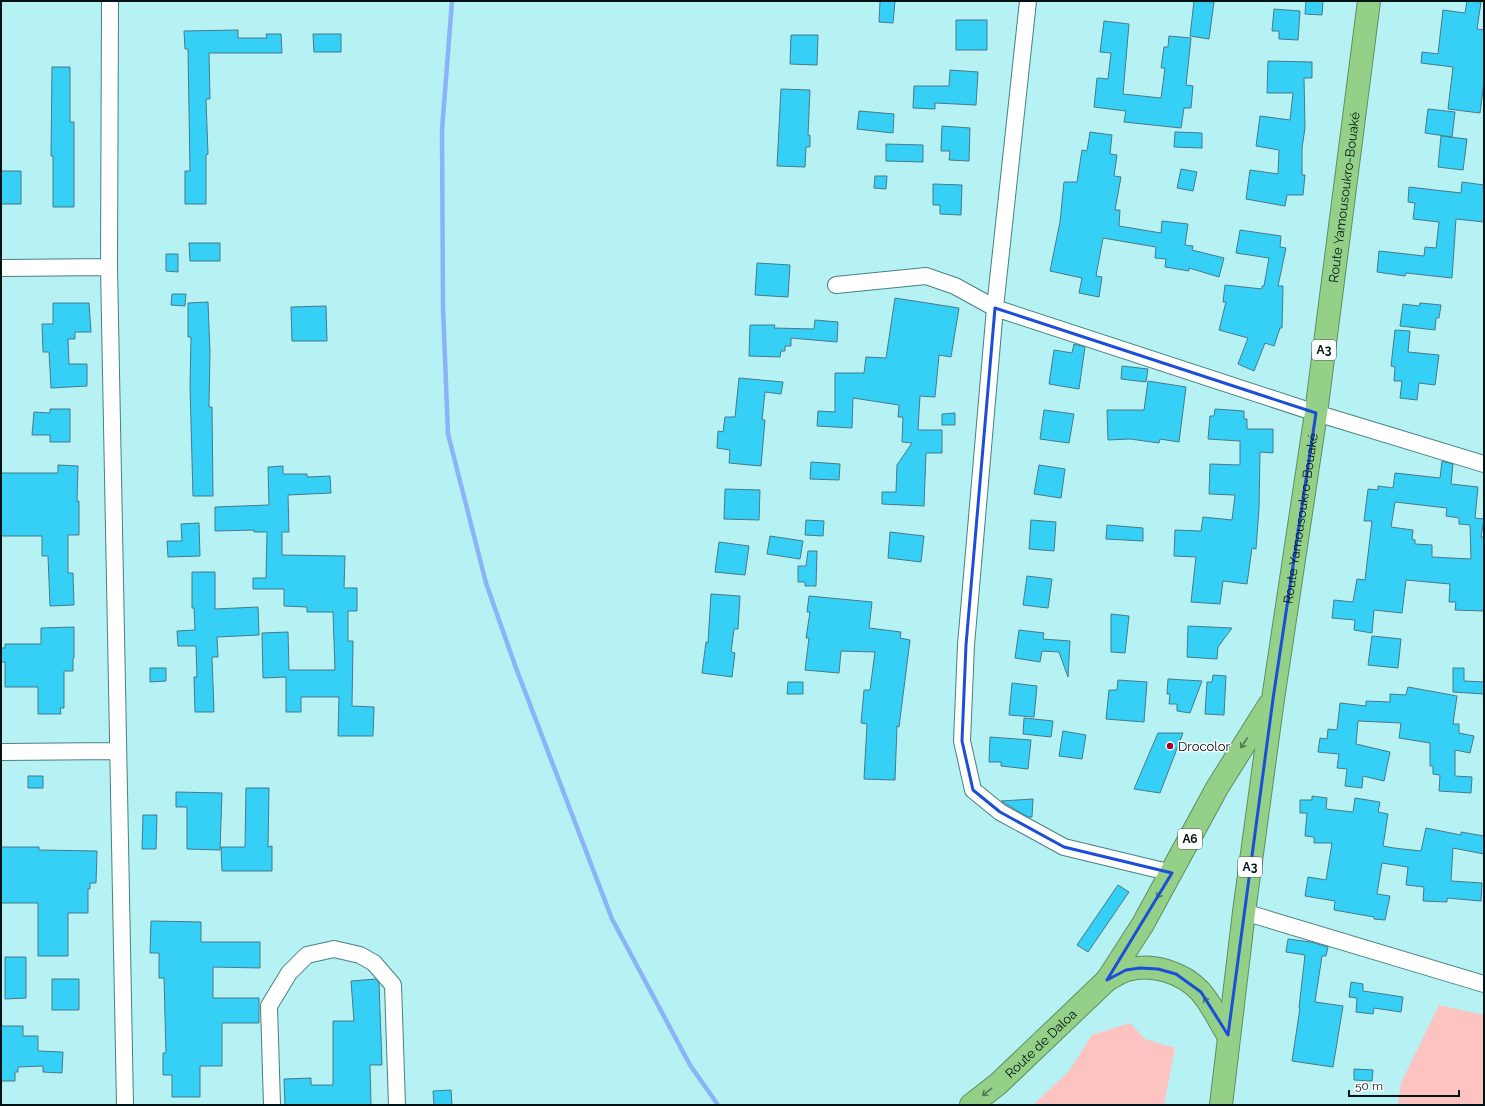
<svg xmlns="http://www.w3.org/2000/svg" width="1485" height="1106" font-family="Raleway,sans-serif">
<rect width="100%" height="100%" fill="#b6f1f4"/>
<path fill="#fdc3c1" d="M1439 1005 1484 1015V1105H1398L1401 1083Z
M1130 1023 1145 1039 1175 1048 1164 1105H1033L1069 1071 1092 1035Z"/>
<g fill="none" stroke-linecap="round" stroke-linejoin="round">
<path stroke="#8ab4f6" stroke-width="4.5" d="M452 1 442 130 443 308 448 434 486 583 516 668 612 919 690 1065 718 1105"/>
</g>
<path fill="#36d0f7" stroke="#477a8a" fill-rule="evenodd" d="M880 1H895L893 23 879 22Z
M1194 1 1214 2 1209 39 1190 36Z
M1306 1H1323L1322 15 1305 14Z
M1467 1 1481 2 1477 29 1484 30V82L1480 113 1448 109 1453 67 1421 63 1422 52 1438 54 1443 10 1465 13Z
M1274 9 1300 11 1298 40 1279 39V31H1272Z
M956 20H987V50H956Z
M1104 21 1129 24 1123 94 1161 98 1165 68H1161L1164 47H1168L1169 36 1191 38 1186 85 1193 86 1191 108H1184L1181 128 1124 122 1126 111 1094 107 1097 78 1108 79 1111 53 1100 52Z
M238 30V38H267L266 34H281L282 53H209L210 99H206L208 154 206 155V204H185V171H190L188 49H185L184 31Z
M313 34H341V52H314Z
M791 35H818L817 65 790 64Z
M1268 61 1312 62V78H1304L1305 128 1302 148V175H1305L1303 195H1287L1285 206 1246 199 1250 170 1278 174 1279 150 1256 146 1260 116 1290 120 1293 93H1267Z
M52 67H70V122H74V207H53V156H51Z
M950 70 978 72 976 105 935 103V109L913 108 914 86H949Z
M781 89 810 90 808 135H810V147H806L805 167 777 166Z
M1428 109 1455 112 1452 137 1425 133Z
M859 111 894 114 893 133 857 129Z
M942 126 970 128 969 161 949 160 950 151H941Z
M1090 132 1112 135 1110 154 1117 155 1114 176 1121 177 1115 210H1120L1119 226 1161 233 1162 221 1188 224 1185 245 1193 246 1192 250 1224 258 1219 277 1189 268V271L1165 267 1166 259 1155 258 1156 247 1103 238 1096 276 1102 277 1099 297 1079 293 1082 278 1050 271 1060 222 1064 182H1077L1082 150 1087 151Z
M1175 132 1202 133V148L1174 147Z
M1441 136 1467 139 1463 170 1438 167Z
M886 144 923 145V162L886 161Z
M1181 169 1197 172 1193 191 1177 188Z
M1 171H21V204H1Z
M875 176H887L886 189 874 188Z
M1462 182 1484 185V222L1456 219 1452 278 1406 273 1405 276 1377 272 1379 251 1424 256 1425 247 1436 248 1439 222 1413 219 1415 203 1408 202 1409 187 1461 193Z
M933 184 962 185 961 215 940 214V205H933Z
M1240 230 1281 236 1280 247 1286 248 1278 286H1283L1282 328H1280L1274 346 1265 343 1254 371 1238 364 1248 338 1219 330 1226 302H1223L1225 285 1262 289V286H1264L1269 258 1236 253Z
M189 243H220V261H190Z
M166 254H178V272L166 271Z
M757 263 790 265 788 297 755 295Z
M172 294H186L185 306 171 305Z
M895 298 959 308 951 357 939 355 935 397 920 396 918 430H942V453H926L924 506 882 504V492H896L897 465 912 443 902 442 903 417H898L899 405 853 398 852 428 817 426 818 411 835 412V373H864L866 357 886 358Z
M208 302 210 352 209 407H212L213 496H193L190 386 191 337H188V303Z
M53 303H89L91 332H75V339H68L69 364H87V386L51 388 49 352H43L42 324H53Z
M1420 303 1441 305 1439 318H1436L1435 330 1400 326 1403 304 1419 306Z
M326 306 327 341H292L291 307Z
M815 320 838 322 837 342 791 338V346H785V351H781L780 357 749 356 750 325H775L774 328 814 329Z
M1395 330 1410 331 1408 352 1439 355 1435 385 1419 383 1417 400 1400 398 1402 381H1394L1395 367 1391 366Z
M1074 344 1085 347 1079 389 1049 384 1054 350 1072 353Z
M1122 366 1148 369 1146 382 1121 379Z
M739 378 783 382 781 394 765 392 762 420H765L761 466 729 463 730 450 717 448 718 431 723 432 725 417H735Z
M1148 381 1186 387 1179 442 1160 439 1159 443 1130 439 1108 440 1107 410H1144Z
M50 409H70V442H50V435H32L34 412 50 413Z
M1215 409 1244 411V419H1247V429H1273V453L1260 452 1259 509 1256 549 1252 548 1247 584 1223 581 1220 604 1191 602 1196 557 1174 556 1175 530 1201 531 1203 517 1232 520 1235 495 1209 494 1210 464 1240 465V441L1208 439 1210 416H1214Z
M1044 410 1074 414 1069 443 1040 439Z
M955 413V425H942V414Z
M1442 461 1453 464 1451 484 1478 487 1475 518 1484 519 1481 537H1484V611L1455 610 1456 602H1449L1450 584 1406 580 1402 613 1374 610 1372 633 1354 630 1355 620 1332 618 1334 600 1353 602 1357 579 1365 580 1372 521H1364L1368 489 1378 490V486L1393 488 1395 473 1440 478ZM1395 502 1447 508 1446 516 1459 518V524L1470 525 1471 559 1432 557V545L1415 544V540L1412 539 1413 530 1391 527Z
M811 462 840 464 839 480 810 479Z
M58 465 78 466 77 501H79V535H68V573H73L74 605 50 606 48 556H42V536H1V473H58Z
M1039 465 1065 469 1061 498 1034 494Z
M283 466V474H307V477L330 476 331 493 288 495 289 532H282V555L345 556 344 588H357V611H348V641H353L352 706 374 707 373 736H338L339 697H301V712H286V677L263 678 262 633 288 632 289 670H335L333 612H307V607L284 606V589H253V578H266L267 532H254V530L215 531V507L269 505 268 467Z
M725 489 760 490 759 520 724 519Z
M806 520 824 521 823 536 805 535Z
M1031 520 1056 522 1054 551 1029 549Z
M199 523 200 556 168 557 167 541H182L181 524Z
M1107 525 1143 528V541L1106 539Z
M890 532 924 536 921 562 888 558Z
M770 536 803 541 800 559 767 554Z
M719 542 749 546 745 575 715 572Z
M808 551H817L816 586H805V582H798V566H806Z
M192 572H215V609L258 607 259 635 217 637 218 657H212L214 712H195L194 677H197L196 646H178L177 631 195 630 194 608H192Z
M1027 576 1052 579 1048 608 1023 605Z
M711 594 740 596 738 629H734L731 652 735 653 732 677 702 673 706 642 708 643Z
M809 596 872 602 869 628 901 632 900 638 910 640 899 727 897 726 895 780 864 779 867 724 861 723 864 690H870L875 652 841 651 839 673 805 670 809 638H806L810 612H807Z
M1111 614 1129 616 1125 653 1111 652Z
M1188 626 1232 628 1218 647 1217 659 1187 657Z
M74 627V658H73V671H64V708H60L61 714H38V687H5V662H1V648H5V644H41V628Z
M1019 630 1044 633 1043 639 1070 641 1068 677 1059 652 1042 651 1040 662 1015 658Z
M1372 636 1401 639 1398 668 1368 665Z
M150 668H166V681L150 682Z
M1453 668H1464V681L1484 682V694L1453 692Z
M1213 675 1226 676 1224 715 1205 714 1207 682H1212Z
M1168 679 1202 681 1190 713 1177 711V704H1169L1170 694H1167Z
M1118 680 1147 682 1144 722 1106 719 1109 690H1117Z
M788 682H803V694H787Z
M1012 683 1037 686 1034 717 1009 715Z
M1408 687 1457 696 1453 724H1459V733L1474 736 1470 753 1455 750V776L1472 777 1471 793 1439 791 1440 775 1433 774V766H1430V743L1399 738 1401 723 1358 721 1356 744 1390 752 1384 781 1363 776 1362 788 1345 786 1347 769 1337 768 1339 754 1318 752 1320 738 1327 739 1328 729 1337 730 1340 703 1366 706V701L1390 702V694L1406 695Z
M1024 718 1053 721 1051 737 1023 734Z
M1063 731 1086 735 1082 759 1059 756Z
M1158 733H1183L1160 793 1134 789Z
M990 737 1031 740 1028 769 1001 766V762H989Z
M28 776H43V788H28Z
M246 788H269L268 847 272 846V871H222L221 847H245Z
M176 792 222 793 220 850 187 849V807H176Z
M1312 796 1327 798 1326 809 1353 812 1355 798 1380 802 1378 812 1388 814 1383 846 1394 848 1421 851 1426 828 1461 835V832L1484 836V854L1453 848 1451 881 1482 883 1481 901 1447 898V902L1423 901 1424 887 1406 885 1408 867 1382 863 1377 894 1390 896 1385 920 1374 919V917L1334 910 1335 901 1305 896 1308 877 1326 880 1332 843H1314V837L1305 836 1307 813H1300V800H1312Z
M1033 799 1032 817H1028L1001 801Z
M143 815H157L156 849H142Z
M1 847H39V850L97 851 96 883H90V889H88V913H68V956H38V903H1Z
M1118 885 1129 892 1088 952 1077 945Z
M151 921 201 922V942H260V968L213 967V998H259V1023H222V1066H200V1097H172V1075H163V1053H166L164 978H159V953H150Z
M1288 939 1311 942 1328 947 1326 956H1322L1315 1002 1343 1006 1333 1067 1292 1061 1300 1008H1299L1305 955 1286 952Z
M5 957H26V998L5 999Z
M52 979H79V1010H52Z
M376 979 379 983 382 1065H370L371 1105H285L284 1079 311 1078V1085H333V1021H354L351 981Z
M1351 982 1363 984V991L1403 997 1401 1012 1374 1008 1373 1014 1356 1012 1357 998 1349 997Z
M1 1026H23V1036H38V1051L63 1052 62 1073 43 1072V1066L18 1067V1072H15V1081H1Z
M1354 1069 1373 1070 1372 1081 1354 1080Z
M451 1090 452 1105H434L433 1091Z"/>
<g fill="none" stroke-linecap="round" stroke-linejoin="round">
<g stroke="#478083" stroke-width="18">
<path id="street" d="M110 1 109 267 125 1105
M1028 1 995 308 966 645 962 741 973 790 1000 812 1064 847 1172 873
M1 268 109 267
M836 285 926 276 955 286 995 308 1316 413 1484 464
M1 752 118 751
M1244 912 1484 984
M272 1105 269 1006 289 973 307 955 334 949 360 955 374 963 393 985 397 1105"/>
</g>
<g stroke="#618e5f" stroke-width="24">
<g id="highway">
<path d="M1107 980C1113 977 1120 972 1127 970 1152 963 1182 972 1200 991 1211 1003 1219 1021 1228 1035"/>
<path id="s1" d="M971 1105 998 1084 1107 980 1143 924 1217 788 1269 705"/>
<path id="s2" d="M1221 1105 1244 912 1273 699 1316 413 1369 1"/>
</g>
</g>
<use href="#street" stroke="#fff" stroke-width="16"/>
<use href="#highway" stroke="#95d088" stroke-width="22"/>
</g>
<defs><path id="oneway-shaft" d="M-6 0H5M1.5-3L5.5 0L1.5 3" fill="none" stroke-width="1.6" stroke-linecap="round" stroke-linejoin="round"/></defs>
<g stroke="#527b54">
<use href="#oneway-shaft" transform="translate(1244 743) rotate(123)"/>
<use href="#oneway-shaft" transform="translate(1160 893) rotate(119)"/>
<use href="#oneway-shaft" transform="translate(1207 1002) rotate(-123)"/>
<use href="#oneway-shaft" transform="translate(987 1092) rotate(142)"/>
</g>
<path fill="none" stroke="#1d4ed8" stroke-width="3" stroke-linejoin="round" d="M995 308 1316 413 1273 699 1228 1035 1201 992 1176 974 1158 969 1140 968 1126 970 1107 980 1172 873 1064 847 1000 812 973 790 962 741 966 645Z"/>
<circle fill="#a20228" stroke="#fff" stroke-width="1.5" cx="1170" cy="746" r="4"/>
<g text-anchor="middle" stroke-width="3" stroke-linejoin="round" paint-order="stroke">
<g fill="#fff" stroke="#4c5a5a" stroke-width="1">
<rect x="1312" y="340" width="24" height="20" rx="3"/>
<rect x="1178" y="829" width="24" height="20" rx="3"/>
<rect x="1238" y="857" width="24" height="20" rx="3"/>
</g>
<g font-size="12" font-weight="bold" fill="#001314">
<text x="1324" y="354">A3</text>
<text x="1190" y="843">A6</text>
<text x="1250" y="871">A3</text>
</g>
<g font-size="13" fill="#001314" stroke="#fff">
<text dy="5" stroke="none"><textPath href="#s2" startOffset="916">Route Yamousoukro-Bouaké</textPath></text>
<text dy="5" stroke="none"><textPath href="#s2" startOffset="592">Route Yamousoukro-Bouaké</textPath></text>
<text dy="5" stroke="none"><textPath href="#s1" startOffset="93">Route de Daloa</textPath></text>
</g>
<g font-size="13" fill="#001314" stroke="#fff" text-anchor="start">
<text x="1178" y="751">Drocolor</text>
</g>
</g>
<rect width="1485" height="1106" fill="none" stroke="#001314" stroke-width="4"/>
<path d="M1349 1090v6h110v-6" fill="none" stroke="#001314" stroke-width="2"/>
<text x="1355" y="1090" font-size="12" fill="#001314" stroke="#ffffff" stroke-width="3" paint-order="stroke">50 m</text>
</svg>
